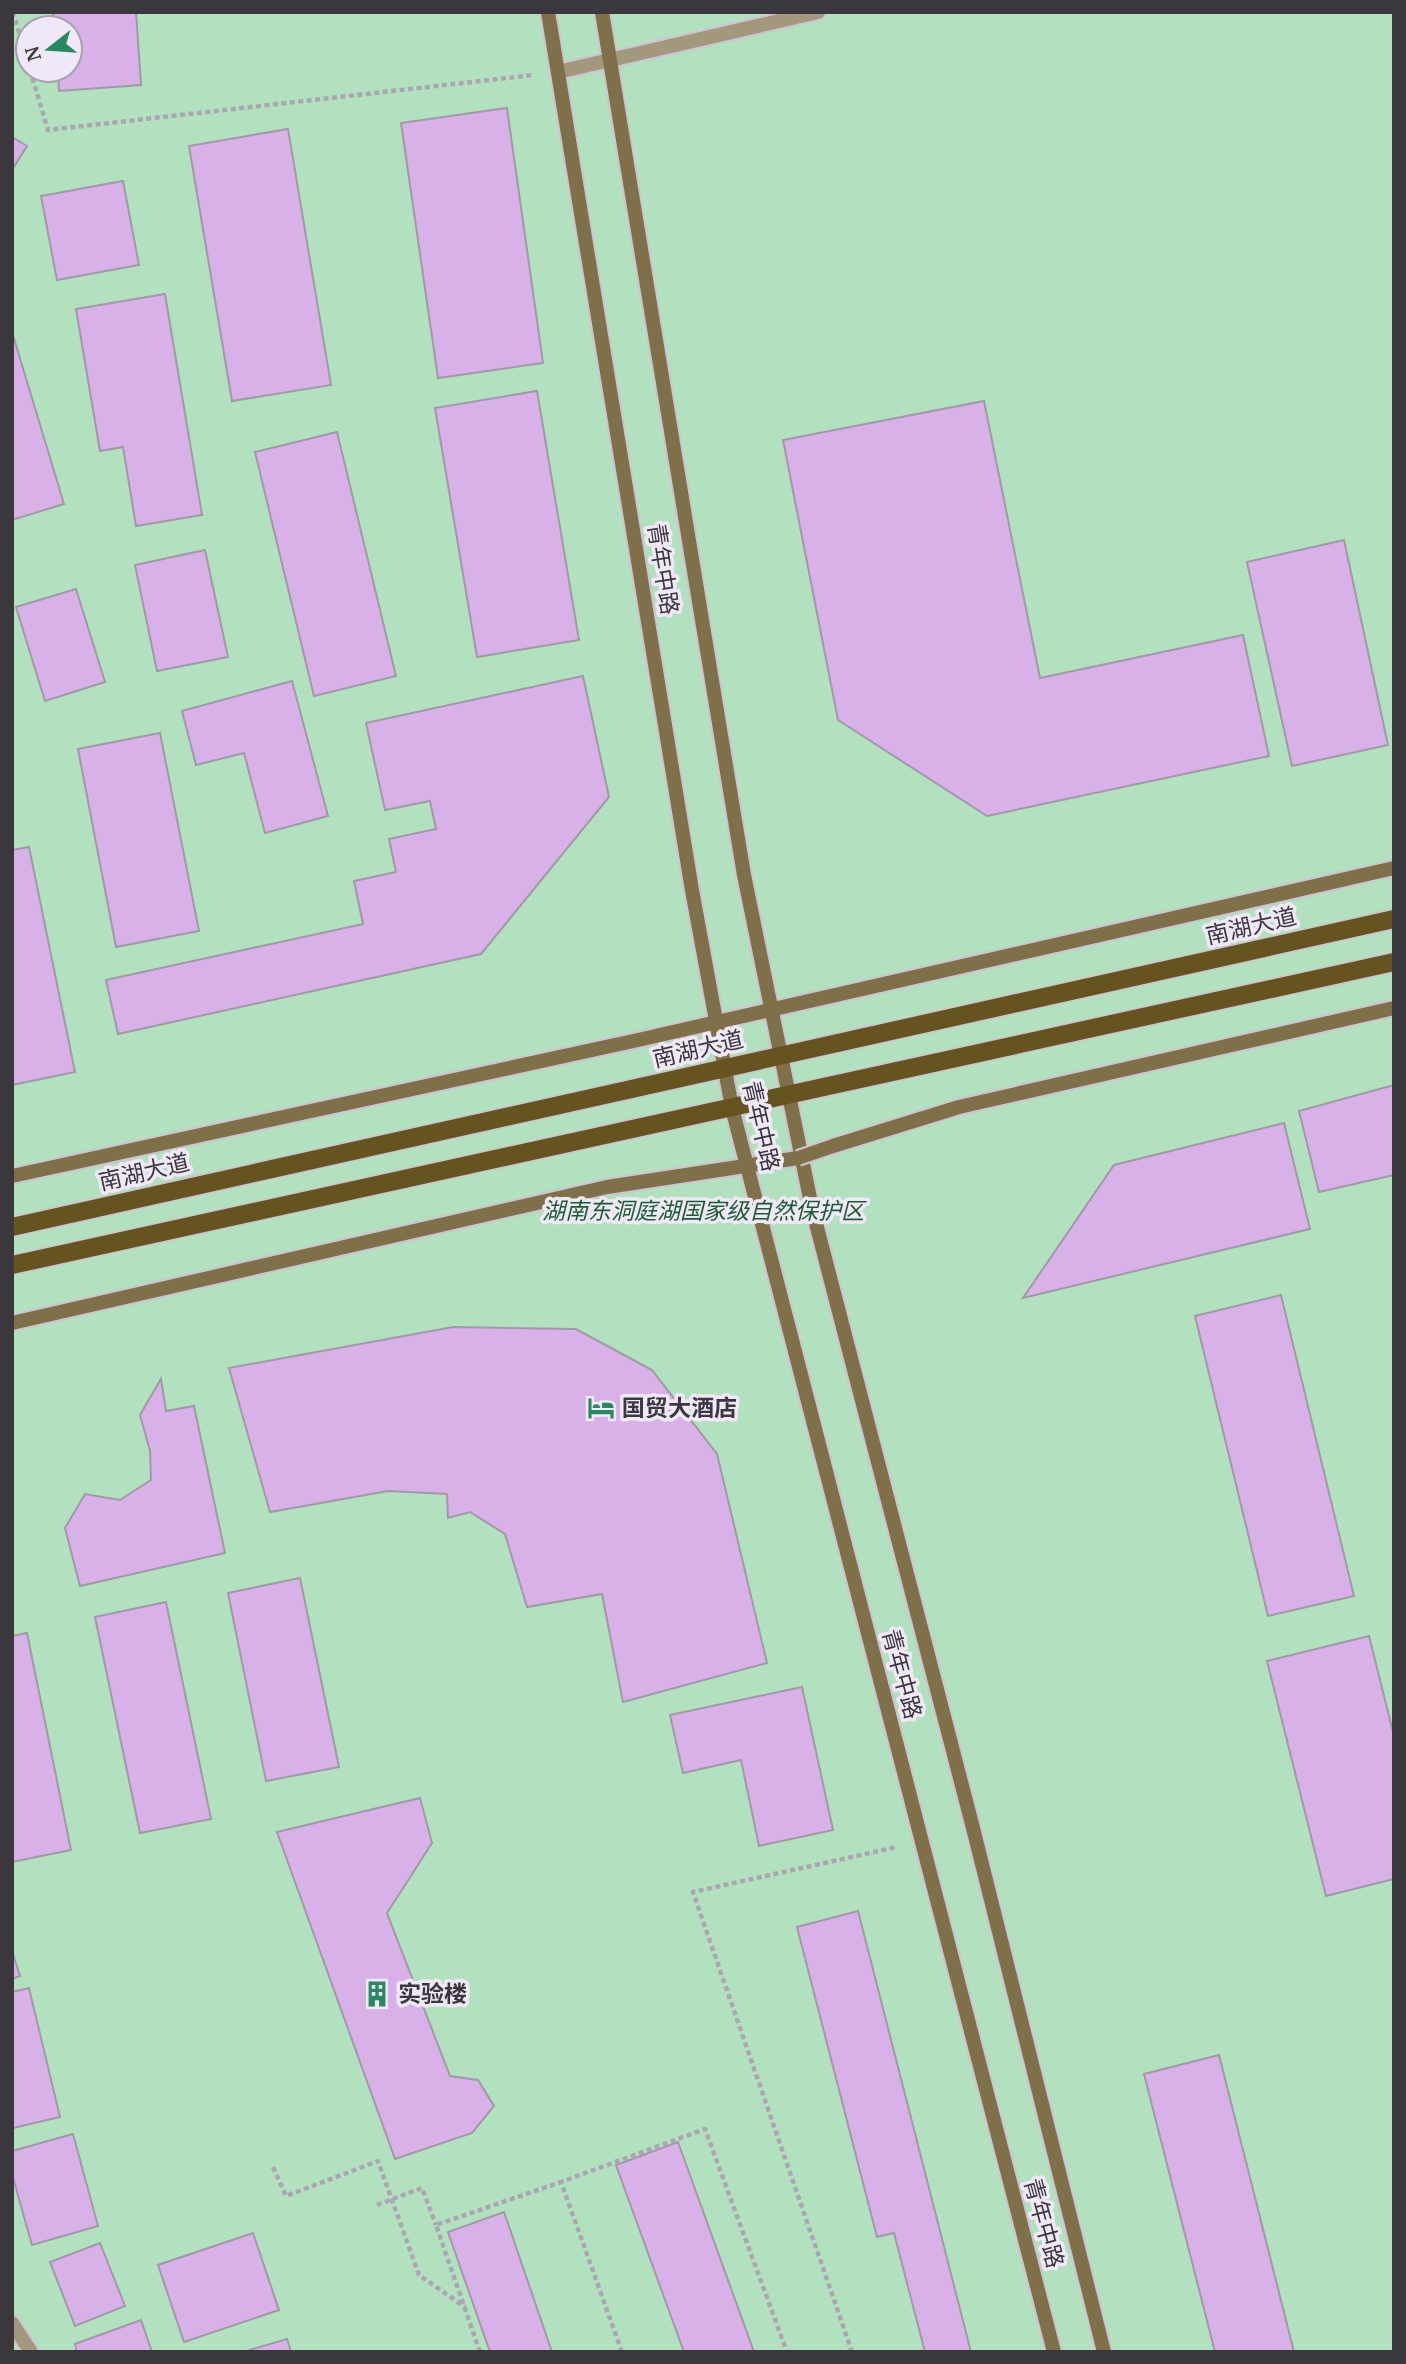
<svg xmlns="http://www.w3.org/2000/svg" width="1406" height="2364" font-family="'PT Serif','Noto Sans SC',serif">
<rect width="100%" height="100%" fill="#f0e8f6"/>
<path fill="#b1e1be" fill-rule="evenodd" d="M12 12H1394V2352H12ZM28 28H70V70H28Z"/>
<path fill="#d8b1e8" stroke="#a299a6" stroke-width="2" d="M53 12H136L141 85 59 91 58 70H70V28H54Z
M507 108 543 363 438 378 401 123Z
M288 129 331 385 232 401 189 146Z
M12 137 27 146 12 170Z
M123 181 139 265 57 280 41 196Z
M165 294 202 515 136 526 123 447 100 451 76 309Z
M12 332 64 504 12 520Z
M537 391 579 640 477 657 435 408Z
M984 401 1040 678 1243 635 1269 756 987 816 838 720 783 440Z
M337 432 396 676 314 696 255 452Z
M1344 540 1388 745 1292 766 1247 562Z
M205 550 228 657 157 671 135 565Z
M76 589 105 682 45 701 16 607Z
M583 676 609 797 481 954 118 1034 106 980 363 924 354 881 396 872 389 839 436 829 430 801 385 810 366 723Z
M292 681 328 816 265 833 244 753 196 765 182 711Z
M160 733 199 931 116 947 78 749Z
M29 847 75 1072 12 1085V850Z
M1394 1085V1175L1319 1192 1299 1111Z
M1284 1123 1310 1229 1023 1298 1114 1165Z
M1281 1295 1354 1596 1268 1616 1195 1316Z
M453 1327 576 1329 652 1370 717 1454 767 1663 623 1702 602 1594 527 1607 505 1534 470 1512 448 1518 447 1494 388 1491 270 1512 229 1368Z
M161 1379 166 1411 194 1406 225 1553 80 1586 65 1528 85 1494 120 1500 151 1480 150 1451 140 1415Z
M300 1578 339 1767 266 1781 228 1593Z
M166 1602 211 1819 140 1833 95 1617Z
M27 1633 71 1850 12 1862V1636Z
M1369 1636 1394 1736V1879L1326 1896 1267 1661Z
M802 1687 833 1830 759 1846 741 1760 683 1773 670 1715Z
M420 1798 432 1843 387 1913 450 2076 478 2080 494 2106 472 2133 395 2159 277 1832Z
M858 1911 971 2352H925L894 2233 877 2237 797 1927Z
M12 1951 20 1976 12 1979Z
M29 1988 60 2117 13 2128 12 1992Z
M1219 2055 1294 2352H1215L1144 2074Z
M73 2134 98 2226 32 2245 12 2174V2151Z
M678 2142 754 2352H684L616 2165Z
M504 2212 552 2352H490L448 2232Z
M253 2233 279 2310 184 2342 158 2265Z
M100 2243 125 2306 75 2326 50 2262Z
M141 2320 152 2352H77L75 2344Z
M287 2339 291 2352H243Z"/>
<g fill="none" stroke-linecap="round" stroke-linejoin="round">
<g stroke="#ccc5d1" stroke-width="18">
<path id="minor" d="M558 72 818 12
M12 2323 31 2352"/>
</g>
<g stroke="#ccc5d1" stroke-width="18">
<path id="secondary" d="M548 12 692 890 732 1108 1054 2352
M602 12 744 875 812 1208 973 1828 1104 2352
M833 1146 959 1107 1394 1008
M12 1176 638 1040 1394 868
M12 1323 607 1187 798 1158"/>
</g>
<g stroke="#ccc5d1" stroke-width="21">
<path id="primary" d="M12 1227 1394 919
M12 1265 1394 962"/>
</g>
<path stroke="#ada6b2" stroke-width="4.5" stroke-dasharray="5 3.5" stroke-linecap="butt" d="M13 12 28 63
M30 70 48 130 533 75
M273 2167 286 2196 378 2161 419 2275 465 2307
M377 2205 422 2188 436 2225
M480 2352 436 2225 561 2182
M622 2352 561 2182 705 2129 787 2352
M849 2352 851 2349 693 1892 897 1847"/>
<use href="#minor" stroke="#a3987e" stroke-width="14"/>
<use href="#secondary" stroke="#7f7049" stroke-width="14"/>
<use href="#primary" stroke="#665420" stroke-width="18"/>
<g stroke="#ccc5d1" stroke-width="18" stroke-linecap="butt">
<path id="secondary-bridge" d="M798 1158 833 1146"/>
</g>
<use href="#secondary-bridge" stroke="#7f7049" stroke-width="14"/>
</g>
<defs>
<g id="hotel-bare" transform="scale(2.1)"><path d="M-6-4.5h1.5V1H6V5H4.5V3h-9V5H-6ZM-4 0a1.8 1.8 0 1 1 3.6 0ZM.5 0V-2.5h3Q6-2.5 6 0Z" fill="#278861" stroke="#f0e8f6" stroke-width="2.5" paint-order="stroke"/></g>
<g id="building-bare" transform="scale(2.1)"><path d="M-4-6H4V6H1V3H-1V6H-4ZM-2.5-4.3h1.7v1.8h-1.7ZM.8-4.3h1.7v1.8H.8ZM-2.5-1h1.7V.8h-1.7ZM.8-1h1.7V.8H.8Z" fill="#278861" stroke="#f0e8f6" stroke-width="2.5" paint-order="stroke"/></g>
</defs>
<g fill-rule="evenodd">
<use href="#hotel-bare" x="601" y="1408"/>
<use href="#building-bare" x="377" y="1994"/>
</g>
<g text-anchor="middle" stroke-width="7" stroke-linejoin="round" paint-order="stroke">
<g font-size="23" fill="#3a373d" stroke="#f0e8f6">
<text transform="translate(663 569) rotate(81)" y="8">青年中路</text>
<text transform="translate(1251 926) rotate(-13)" y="8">南湖大道</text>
<text transform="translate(698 1049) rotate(-13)" y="8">南湖大道</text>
<text transform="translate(761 1126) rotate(77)" y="8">青年中路</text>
<text transform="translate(144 1172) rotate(-13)" y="8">南湖大道</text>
<text transform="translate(902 1674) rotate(75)" y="8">青年中路</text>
<text transform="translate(1044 2223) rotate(75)" y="8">青年中路</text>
</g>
<g font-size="23" font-style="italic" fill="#1a5d35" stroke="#f0e8f6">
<text x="703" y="1219">湖南东洞庭湖国家级自然保护区</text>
</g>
<g font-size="23" font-weight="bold" fill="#3a373d" stroke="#f0e8f6" text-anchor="start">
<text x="622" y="1416">国贸大酒店</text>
<text x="398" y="2002">实验楼</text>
</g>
</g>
<rect width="1406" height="2364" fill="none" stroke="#3a373d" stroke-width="28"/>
<g transform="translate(49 49) rotate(253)"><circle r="33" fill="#f0e8f6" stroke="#a7a1ac" stroke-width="2"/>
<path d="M0-5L12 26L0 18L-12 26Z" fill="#278861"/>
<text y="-10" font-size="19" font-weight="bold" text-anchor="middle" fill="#3a373d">N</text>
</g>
</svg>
